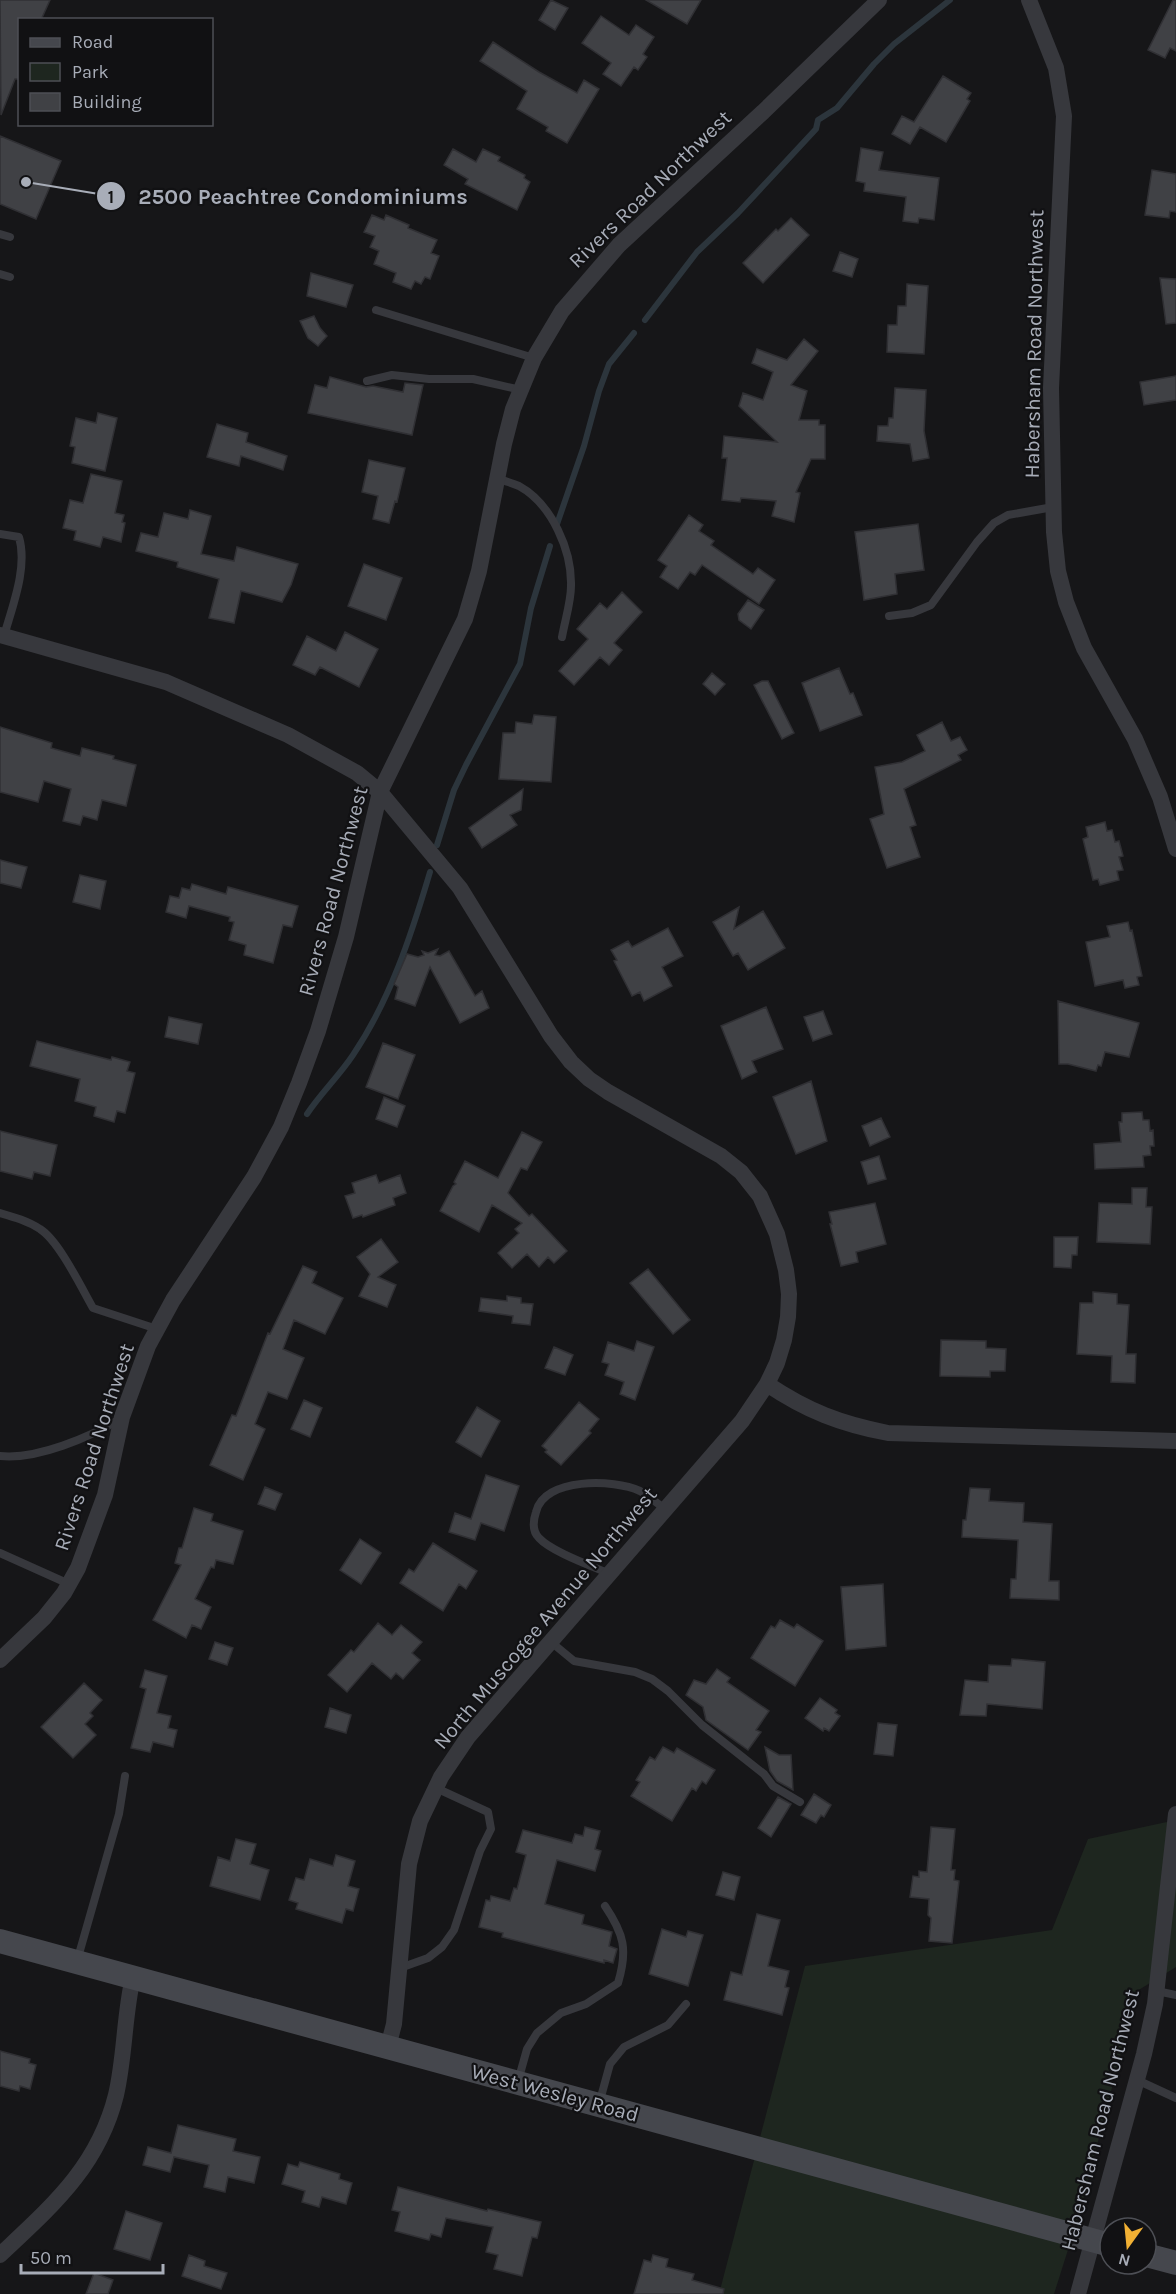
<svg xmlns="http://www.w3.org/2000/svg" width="1176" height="2294" font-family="Karla,sans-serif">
<rect width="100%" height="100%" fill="#161618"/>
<path fill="#1e261f" d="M1176 1820V1967L1137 1991 1079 2215 1054 2294H719L805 1966 1052 1930 1088 1839Z"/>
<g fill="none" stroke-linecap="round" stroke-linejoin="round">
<path stroke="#2c353c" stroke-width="6" d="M645 320 697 252 738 213 816 129 818 120 837 108 874 64 894 44 950 0
M556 527 584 446 599 391 609 364 634 333
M437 845 454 790 466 765 520 664 531 608 550 546
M307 1114C321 1093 339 1076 353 1055 390 1000 411 936 430 872"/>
</g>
<path fill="#404145" stroke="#303034" stroke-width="1.5" d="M0 0H50L41 20H20V79H15L1 115Z
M551 0 568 8 555 30 539 20Z
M646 0H701L687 24Z
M1173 0H1176V51L1170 48 1165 58 1148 50Z
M601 16 629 35 636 25 654 37 643 54 647 57 638 70 634 67 621 86 603 74 611 63 582 43Z
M493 42 539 72 577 93 584 80 599 89 567 143 546 131 548 127 517 109 527 91 480 61Z
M943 76 971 93 967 99 970 101 946 142 920 127 910 144 892 134 902 116 914 122Z
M0 136 61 161 36 219 0 204Z
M861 148 883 152 879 170 939 178 934 220 919 218 918 223 903 221 906 197 864 191 865 183 856 181Z
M453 149 476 162 483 149 500 157 498 161 525 175 524 178 530 182 517 210 465 184 468 179 444 165Z
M1152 170 1176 174V212L1170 211 1169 218 1145 215Z
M372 215 384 220 386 215 409 225 408 228 437 240 431 253 439 256 430 279 425 277 421 284 415 281 411 289 393 282 396 273 374 264 379 251 370 247 375 236 364 232Z
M791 218 809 235 763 283 743 263 776 229 778 231Z
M840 252 858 259 852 277 833 271Z
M311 273 353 285 346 307 307 296Z
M1160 278 1176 279V323L1166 324Z
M907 284 928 286 924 354 887 352 888 325H897L898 306H906Z
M314 316 320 328 327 336 318 346 308 338 300 321Z
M804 339 818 351 791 385 807 391 799 420H819V425H825V459H811L796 492 800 493 794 522 772 516 776 501 741 498 740 502 722 500 727 458H722L724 436 777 442 739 406 743 393 763 400 773 372 752 363 757 349 787 360Z
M1176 376V400L1144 405 1140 382Z
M330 377 366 387 373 386 403 392 405 383 423 385 412 435 308 413 315 385 327 388Z
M895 388 926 390 924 431 929 458 913 461 910 444 877 441 878 426H888L889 418H893Z
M98 413 117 418 105 471 72 463 75 447 70 446 76 418 96 423Z
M217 424 248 433 246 442 287 456 283 470 241 456 239 466 207 457Z
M369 460 405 468 397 502 395 501 389 523 373 519 378 496 362 492Z
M91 474 122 481 115 513 124 515 122 522 125 523 121 542 103 537 100 547 74 540 76 531 63 528 70 500 83 503Z
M190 510 211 516 201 554 234 561 237 547 298 564 291 585 282 602 241 591 234 623 209 618 219 579 177 567 178 562 136 551 141 533 158 537 164 513 188 519Z
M689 515 703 525 699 531 714 541 711 545 753 574 758 568 775 580 759 604 702 565 695 575 690 572 678 589 660 577 667 566 658 560Z
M918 524 924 570 895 574 897 594 864 600 855 532Z
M364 564 402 578 386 620 348 606Z
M622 592 642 612 614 643 622 650 609 665 600 657 574 685 559 671 588 639 577 629 600 603 607 609Z
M748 600 764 610 751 629 739 620 738 614Z
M345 632 378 649 359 687 320 667 315 675 293 665 307 636 336 651Z
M839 668 850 694 853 693 862 715 820 731 802 683Z
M712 673 725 684 715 695 703 684Z
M762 681H768L794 733 782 739 754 685Z
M534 715 556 717 551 782 499 779 503 733H515L516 722 532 724Z
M942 722 951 741 960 737 967 750 958 755 961 760 904 789 916 825 910 827 920 857 887 868 870 819 884 814 875 767 902 762 925 751 917 735Z
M0 727 52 743 51 748 80 756 82 748 114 756 113 759 136 765 126 806 102 800 97 820 83 816 80 825 63 821 71 789 44 781 38 802 0 792Z
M523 789 521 810 510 815 517 825 482 848 469 828Z
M1105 822 1107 831 1112 830 1115 842 1119 841 1123 856 1119 857 1123 870 1117 871 1119 880 1100 885 1098 879 1093 880 1083 839 1088 837 1086 827Z
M0 860 27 867 21 888 0 883Z
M80 875 106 881 100 909 73 902Z
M192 884 226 894 228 887 298 906 292 927 283 925 273 963 244 955 246 945 229 940 234 922 229 921 230 917 189 906 186 918 166 912 170 896 179 898 182 888 190 890Z
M739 907 734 929 763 911 785 948 748 970 738 953 733 956 713 922Z
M1128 922 1130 931 1132 930 1142 976 1137 977 1139 985 1125 988 1123 980 1095 986 1086 942 1110 937 1107 926Z
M668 928 683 956 662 967 672 986 644 1001 640 992 632 996 614 961 617 960 611 950 628 941 632 947Z
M438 949 435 955 440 956 449 951 475 996 482 991 489 1008 460 1023 430 967 415 1006 395 999 398 987 394 984 407 954 418 957 424 955 422 951 428 953Z
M1058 1001 1139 1023 1129 1057 1105 1052 1101 1066 1098 1065 1096 1071 1068 1064H1059Z
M766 1007 783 1049 752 1061 757 1072 742 1079 721 1026Z
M823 1011 832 1034 813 1041 804 1017Z
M169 1017 202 1024 198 1044 165 1037Z
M37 1041 111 1060 112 1057 130 1062 127 1071 135 1073 125 1113 117 1111 114 1122 94 1116 96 1107 75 1101 80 1079 30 1066Z
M383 1043 415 1055 398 1099 366 1087Z
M811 1081 827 1141 796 1154 773 1097Z
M384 1097 405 1106 397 1127 376 1119Z
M1142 1112 1143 1120H1149L1150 1131 1153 1130 1154 1146H1150L1151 1155 1143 1156 1144 1167 1095 1169 1094 1144 1121 1142 1119 1122H1122V1113Z
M881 1118 890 1137 870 1146 862 1126Z
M0 1131 57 1145 50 1176 34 1172 32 1179 0 1171Z
M522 1132 542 1142 527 1170 521 1168 508 1193 529 1216 532 1214 567 1251 554 1263 548 1257 539 1267 527 1254 512 1268 498 1253 519 1233 515 1229 522 1223 492 1205 479 1232 440 1211 453 1186 456 1184 454 1182 465 1161 498 1178Z
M879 1156 886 1179 868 1184 861 1162Z
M376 1175 379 1183 400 1175 406 1193 393 1198 395 1205 363 1217 362 1215 353 1218 345 1196 355 1193 352 1183Z
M1132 1188H1147L1146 1207H1152L1150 1244 1097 1242 1099 1203 1132 1204Z
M875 1203 886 1244 856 1252 858 1262 841 1266 830 1224H832L829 1212Z
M1054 1237H1078L1077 1255H1072L1071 1268 1054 1267Z
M381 1239 398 1262 378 1277 396 1285 387 1307 359 1296 370 1274 357 1257Z
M303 1266 317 1272 312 1283 343 1298 325 1334 294 1320 283 1349 304 1358 287 1399 268 1392 255 1424 265 1429 243 1480 210 1465 232 1415 236 1416 268 1333 270 1334Z
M648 1269 690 1320 673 1334 630 1283Z
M1093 1292 1117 1294V1304L1129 1305 1126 1354H1136L1135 1383 1111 1382 1112 1356 1077 1354 1080 1303H1093Z
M507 1296 521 1298V1303L533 1304 530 1325 512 1323 513 1316 479 1311 481 1298 507 1301Z
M941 1340 986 1341V1348L1006 1349 1005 1371H990V1377L940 1376Z
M637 1341 654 1347 635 1400 620 1394 624 1382 605 1375 609 1364 602 1362 608 1342 634 1351Z
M554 1347 573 1355 565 1375 545 1368Z
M304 1400 322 1408 310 1437 291 1429Z
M579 1402 599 1419 589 1431 591 1433 561 1465 545 1452 547 1450 542 1446Z
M477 1407 500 1421 481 1457 456 1442Z
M486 1475 519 1486 504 1531 481 1523 475 1540 449 1532 455 1513 471 1519Z
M265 1487 282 1494 275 1510 258 1504Z
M970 1488 990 1489 989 1501 1024 1503 1023 1522 1052 1524 1049 1581H1059V1600L1010 1598 1011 1579H1016L1018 1540 962 1537 963 1520H966Z
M194 1508 213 1514 211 1521 243 1531 233 1564 216 1560 214 1568 211 1567 195 1599 211 1607 201 1629 192 1625 186 1638 153 1620 181 1565 175 1563 179 1548H182Z
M360 1539 381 1553 361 1584 340 1570Z
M433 1543 477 1571 466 1589 459 1584 443 1611 400 1583 409 1569 414 1572Z
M883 1584 886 1646 846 1650 841 1587Z
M780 1620 794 1628 797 1624 823 1641 795 1686 751 1658 771 1626 775 1628Z
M378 1623 392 1635 401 1625 422 1642 412 1653 420 1660 403 1679 396 1673 391 1679 372 1663 347 1692 328 1675 351 1650 354 1652Z
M215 1642 233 1648 227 1665 209 1659Z
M1012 1659 1045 1662 1042 1709 987 1704 986 1716 960 1715 965 1680 988 1682 989 1665 1011 1666Z
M717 1669 730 1678 727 1682 769 1711 756 1730 761 1732 748 1750 706 1720 703 1707 686 1695 694 1680 706 1684Z
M145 1670 167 1676 157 1713 171 1716 168 1728 177 1730 173 1747 153 1742 150 1752 131 1748 146 1689 140 1687Z
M84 1683 102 1700 90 1713 93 1716 85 1724 96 1735 73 1758 41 1727Z
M820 1698 837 1710 835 1713 840 1716 829 1731 824 1728 823 1731 805 1718Z
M330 1708 351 1715 346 1733 325 1727Z
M878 1723 897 1725 893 1756 874 1754Z
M663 1747 674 1753 677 1748 715 1770 706 1784 702 1781 696 1791 692 1788 672 1821 631 1796 640 1782 636 1780 650 1757 655 1760Z
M765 1747 779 1755H791L793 1790 777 1781 770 1771Z
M814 1794 831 1805 824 1817 821 1815 816 1823 801 1815Z
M778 1797 791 1804 771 1837 758 1828Z
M585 1827 600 1831 595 1849 601 1851 595 1871 557 1860 545 1904 584 1915 582 1924 612 1932 609 1946 617 1949 613 1963 604 1960V1963L502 1937 503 1933 479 1927 486 1900 490 1901 491 1896 510 1901 514 1888 517 1889 526 1855 516 1852 523 1830 572 1843 575 1834 583 1836Z
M931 1827 955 1829 951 1870H955L954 1880 959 1881 952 1943 929 1941 931 1918 928 1915 929 1899 910 1897 913 1876 919 1877V1871L927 1872Z
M236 1839 256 1844 250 1864 269 1870 260 1900 210 1886 218 1857 230 1861Z
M336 1855 355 1861 348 1886 359 1889 353 1911 346 1909 342 1923 296 1909 298 1903 289 1900 296 1878 304 1880 310 1859 333 1866Z
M723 1872 740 1877 734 1900 716 1895Z
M757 1914 780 1920 768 1966 789 1971 785 1987 789 1988 782 2015 724 2000 731 1972 742 1975Z
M662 1929 686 1937 688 1931 703 1935 688 1986 649 1974Z
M0 2051 30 2059 29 2063 36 2065 30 2089 20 2086 19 2091 0 2086Z
M178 2125 236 2139 233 2151 260 2157 254 2183 228 2177 225 2192 204 2187 209 2165 174 2157 170 2172 143 2165 148 2147 171 2153Z
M300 2162 340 2174 339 2179 352 2183 346 2204 322 2197 319 2207 302 2202 305 2191 282 2184 288 2164 298 2167Z
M398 2187 487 2211 488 2209 541 2222 537 2238 532 2237 522 2276 494 2269 498 2255 486 2252 493 2227 446 2218 441 2237 431 2234 429 2240 395 2231 400 2212 392 2210Z
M126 2211 162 2223 150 2260 114 2249Z
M189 2255 205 2261 204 2266 227 2273 221 2289 182 2276Z
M653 2255 668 2259 666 2267 694 2274 692 2280 724 2289 723 2294H634L644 2260 651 2262Z
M94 2273 113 2280 108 2294H86Z"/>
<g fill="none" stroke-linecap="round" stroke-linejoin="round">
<path stroke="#37383d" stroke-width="8" d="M0 234 10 237
M0 274 10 277
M376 310 534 358
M367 381 392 375 429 379H473L521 390
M497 478C504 481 512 483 519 486 552 504 572 551 571 586 571 602 565 620 562 637
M0 534 19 537C28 568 12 607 4 636
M889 616 912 613 931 605 977 542 994 523 1008 515 1053 507
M0 1213C14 1217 28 1221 40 1229 59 1241 81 1287 93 1308L157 1329
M0 1456C37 1460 90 1437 122 1418
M0 1553 69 1584
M610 1574C592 1566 552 1552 539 1538 532 1531 533 1521 536 1512 544 1477 614 1479 640 1491 649 1496 658 1504 666 1510
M551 1642 574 1661 635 1672 652 1679 668 1691 702 1725 764 1774 773 1786 800 1802
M77 1961 119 1814 125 1776
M400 1968 428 1958 442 1947 454 1930 480 1851 491 1829 488 1812 436 1788
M1157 1991 1176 1995
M1137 2080 1176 2098
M518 2081 527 2049 537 2033 561 2013 586 2004 618 1983C628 1950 624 1934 605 1906
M599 2104 610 2064 624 2047 668 2025 686 2004"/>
<path stroke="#37383d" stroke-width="16" d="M1029 0 1056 68 1064 116 1051 388 1054 532 1058 571 1066 602 1084 648 1135 739 1160 797 1176 849
M0 635 166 682 288 735 357 773 380 792 460 888 551 1036 571 1062 589 1079 608 1092 721 1156 741 1172 760 1196 777 1234 786 1270 789 1294 788 1317 784 1340 777 1363 767 1384 742 1421 468 1737 441 1777 420 1821 409 1864 394 2024 388 2047
M767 1384C807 1411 841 1424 888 1433L1176 1441
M0 1660 44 1618 64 1593 78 1568 105 1495 122 1417 148 1346 173 1300 254 1177 281 1127 299 1083 318 1031 346 937 380 792 465 619 479 571 504 444 513 409 534 358 562 311 619 245 763 112 879 0
M0 2255C52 2206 98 2167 116 2095 125 2056 124 2016 133 1977
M1078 2294 1144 2054 1155 2004 1176 1814"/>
<path stroke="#45474d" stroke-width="24" d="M0 1941 1110 2245
M1146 2255 1176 2263"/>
</g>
<g text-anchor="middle" stroke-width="4.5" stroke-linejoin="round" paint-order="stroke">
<g font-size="21" fill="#a8adb8" stroke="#111113">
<text transform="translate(650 189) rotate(-44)" y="7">Rivers Road Northwest</text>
<text transform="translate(1034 344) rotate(-89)" y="7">Habersham Road Northwest</text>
<text transform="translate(333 891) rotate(-75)" y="7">Rivers Road Northwest</text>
<text transform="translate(94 1447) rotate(-72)" y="7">Rivers Road Northwest</text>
<text transform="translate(545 1618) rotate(-50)" y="7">North Muscogee Avenue Northwest</text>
<text transform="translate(555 2093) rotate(15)" y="7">West Wesley Road</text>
<text transform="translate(1100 2120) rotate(-76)" y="7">Habersham Road Northwest</text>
</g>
</g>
<path fill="none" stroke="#a8adb8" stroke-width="2" d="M26 182L111 196"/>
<g fill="#a8adb8" stroke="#111113" stroke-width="2">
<circle cx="26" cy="182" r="6"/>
<circle cx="111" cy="196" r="15"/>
</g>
<g font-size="18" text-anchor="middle" font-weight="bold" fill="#111">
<text x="111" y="203">1</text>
</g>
<g font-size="22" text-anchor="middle" font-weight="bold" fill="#a8adb8" stroke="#111113" stroke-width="4.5" stroke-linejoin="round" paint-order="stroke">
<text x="303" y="204">2500 Peachtree Condominiums</text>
</g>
<rect x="18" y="18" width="195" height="108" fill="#111113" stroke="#4d4f55" stroke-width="1.5"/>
<rect x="30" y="38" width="30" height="9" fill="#45474d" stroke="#4d4f55" stroke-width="1.5"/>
<text x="72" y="48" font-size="18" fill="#a8adb8">Road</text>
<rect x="30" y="63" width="30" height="18" fill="#1e261f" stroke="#4d4f55" stroke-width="1.5"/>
<text x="72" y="78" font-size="18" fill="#a8adb8">Park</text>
<rect x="30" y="93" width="30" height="18" fill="#404145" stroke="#4d4f55" stroke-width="1.5"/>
<text x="72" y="108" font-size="18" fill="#a8adb8">Building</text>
<g transform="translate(1128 2246) rotate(195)"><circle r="28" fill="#111113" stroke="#4d4f55" stroke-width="1.5"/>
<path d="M0-4.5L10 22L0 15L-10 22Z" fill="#f2b134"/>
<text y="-9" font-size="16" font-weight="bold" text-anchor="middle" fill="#a8adb8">N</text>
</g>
<path d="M21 2264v9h142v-9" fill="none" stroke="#a8adb8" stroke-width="3"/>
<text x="30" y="2264" font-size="18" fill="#a8adb8" stroke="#111113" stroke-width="4.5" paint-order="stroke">50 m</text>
</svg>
